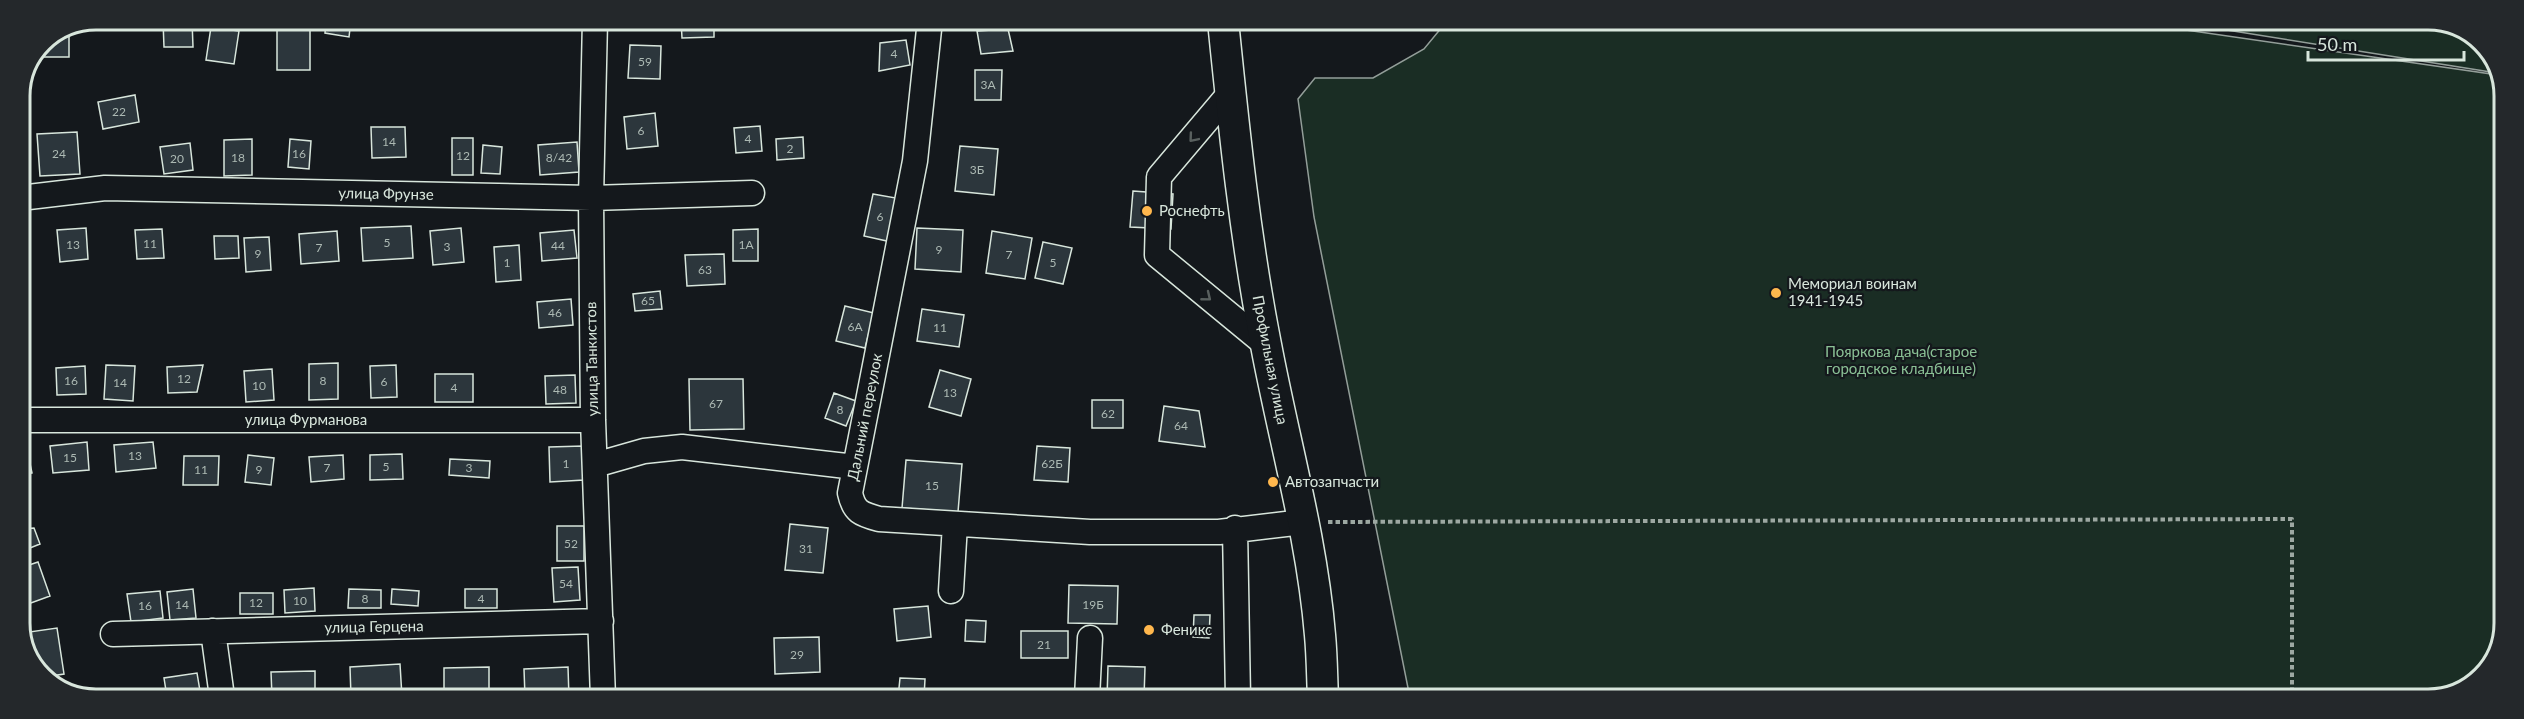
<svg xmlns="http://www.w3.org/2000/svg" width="2524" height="719" font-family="Lato,sans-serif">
<rect width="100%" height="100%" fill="#14181c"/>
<path fill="#1a2d24" stroke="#939e99" stroke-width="1.5" d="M1447 21 2085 22 2179 29 2498 75 2504 91 2502 643 2475 683 2428 699 1410 698 1314 217 1298 99 1315 78H1373L1424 49Z
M2155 22H2448L2486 46 2497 73 2208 27Z"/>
<path fill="#2c363c" stroke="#d8e6dc" stroke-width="1.5" d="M192 20 193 47H164L163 21Z
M326 20H351L349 37 325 33Z
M630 20H669V28L630 29Z
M681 20H714V37L682 38Z
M277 26H310V70H277Z
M211 27 239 31 234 64 206 60Z
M1008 29 1013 51 981 54 977 31Z
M69 31V57H38L42 42Z
M906 40 910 65 879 71 880 43Z
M630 45 661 46 660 79 628 78Z
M975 70H1002L1001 100H975Z
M135 95 139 122 103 129 98 102Z
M655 113 658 146 627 149 624 117Z
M760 126 762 151 736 153 734 128Z
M371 127H405L406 157 372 158Z
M77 132 80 174 40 176 37 134Z
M803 137 804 158 777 160 776 139Z
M452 138H473V175H452Z
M252 139V175L224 176V140Z
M290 139 311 141 309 169 288 167Z
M577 142 579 172 540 175 538 145Z
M190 143 193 170 164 174 160 147Z
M483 145 502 147 500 174 481 173Z
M960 146 998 149 994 195 955 191Z
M1133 191 1173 194 1171 229 1130 227Z
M873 194 896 198 887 241 864 236Z
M411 226 413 258 363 261 361 228Z
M86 228 88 259 60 262 57 230Z
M461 228 464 262 433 265 430 231Z
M917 228 963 230 961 272 915 269Z
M162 229 164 258 137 259 135 230Z
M758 229V261H733V230Z
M574 230 577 258 542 261 540 233Z
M337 231 339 261 301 264 299 234Z
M992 231 1032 238 1025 279 986 273Z
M214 236H238L239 258 215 259Z
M269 237 271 270 246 272 244 238Z
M1043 242 1072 248 1063 284 1035 278Z
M519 245 521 280 496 282 494 247Z
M724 254 725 284 687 286 685 255Z
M660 291 662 309 635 311 633 294Z
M571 299 573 325 539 328 537 302Z
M845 306 874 313 865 348 836 341Z
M922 309 964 315 959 347 917 341Z
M338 363V399L309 400V364Z
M106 365 135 366 133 401 104 399Z
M203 365 197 392 168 393 167 367Z
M396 365 397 397 371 398 370 366Z
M85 366 86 394 57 395 56 368Z
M272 369 274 400 246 402 244 371Z
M940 370 971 379 961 416 929 407Z
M435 374H473V402H435Z
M575 375 576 403 546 404 545 376Z
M689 379H743L744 429 690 430Z
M834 393 856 401 846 426 825 418Z
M1092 400H1123V428H1092Z
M1164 406 1199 411 1205 447 1159 441Z
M25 441 32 473 20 476V442Z
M87 442 89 470 53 473 50 446Z
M153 442 156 468 116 472 114 445Z
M583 446 584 480 550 482 549 447Z
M1037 446 1070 448 1068 482 1034 480Z
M402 454 403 479 370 480V455Z
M248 455 274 458 271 485 245 482Z
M343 455 344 479 311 482 309 457Z
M184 456H219L218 485H183Z
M450 459 490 461 489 478 449 475Z
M906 460 962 464 958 512 902 508Z
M790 524 828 528 823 573 785 570Z
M557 526H584V561H557Z
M34 528 40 544 20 552V529Z
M38 562 50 596 20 607V568Z
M578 567 580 600 554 602 552 568Z
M1069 585 1118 586 1117 624 1068 623Z
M314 588 315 611 285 613 284 590Z
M193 589 196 618 170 620 167 592Z
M349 589 381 590V608H348Z
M392 589 419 591 418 606 391 604Z
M465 589H497V608H465Z
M160 591 163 618 131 622 127 594Z
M240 593H273V614H240Z
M928 606 931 637 897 641 894 609Z
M1194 615H1210L1209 638 1193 637Z
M966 620 986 621 985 642 965 641Z
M57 628 64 674 44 677 38 673 22 633Z
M1021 631H1068V658H1021Z
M819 637 820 672 775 674 774 638Z
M400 664 402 697H351L350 667Z
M1108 666 1145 667 1144 698H1107Z
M489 667V697H444V668Z
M568 667 569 698 525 697 524 669Z
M315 671V697H272L271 672Z
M197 673 201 697H167L164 678Z
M900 678 925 679 924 698H898Z"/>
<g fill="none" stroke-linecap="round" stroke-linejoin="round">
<g stroke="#d8e6dc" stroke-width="27">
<path id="minor" d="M595 20 591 198 593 420 603 698
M930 20 915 161 850 493C854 512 861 514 879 519L1090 532H1219L1303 522
M1230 93 1159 177 1157 255 1265 344
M20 198 105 188 591 198 752 193
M20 420H593
M595 465 644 451 682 447 855 467
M1235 528 1238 698
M951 591 955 524
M213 631 222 697
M113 634 601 621
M1087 698 1090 638"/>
</g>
<g stroke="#d8e6dc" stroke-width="33">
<path id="major" d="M1223 21C1234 129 1245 238 1266 345 1284 441 1312 537 1320 635 1322 656 1322 677 1323 698"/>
</g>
<path stroke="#9da8a2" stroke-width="4" stroke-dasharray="4.5 3" stroke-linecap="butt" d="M1328 522 2292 519V699"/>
<use href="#minor" stroke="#14181c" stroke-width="24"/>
<use href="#major" stroke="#14181c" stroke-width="30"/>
</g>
<defs><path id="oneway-chevron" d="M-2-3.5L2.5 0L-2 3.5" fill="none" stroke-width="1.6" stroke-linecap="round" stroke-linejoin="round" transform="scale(1.5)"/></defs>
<g stroke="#59605f">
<use href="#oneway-chevron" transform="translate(1193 138) rotate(130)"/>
<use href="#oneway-chevron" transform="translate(1207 297) rotate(39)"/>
</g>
<g fill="#ffb74d" stroke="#14181c" stroke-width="2">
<circle cx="1147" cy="211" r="6"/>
<circle cx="1776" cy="293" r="6"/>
<circle cx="1273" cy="482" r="6"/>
<circle cx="1149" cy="630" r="6"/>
</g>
<g text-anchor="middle" stroke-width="4.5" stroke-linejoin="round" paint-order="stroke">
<g font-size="12" fill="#adbab4">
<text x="894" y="58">4</text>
<text x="645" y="66">59</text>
<text x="988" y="89">3А</text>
<text x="119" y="116">22</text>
<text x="641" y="135">6</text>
<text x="748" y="143">4</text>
<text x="389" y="146">14</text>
<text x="790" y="153">2</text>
<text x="59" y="158">24</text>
<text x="299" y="158">16</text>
<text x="463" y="160">12</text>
<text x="238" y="162">18</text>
<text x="559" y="162">8/42</text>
<text x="177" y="163">20</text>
<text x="977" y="174">3Б</text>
<text x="880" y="221">6</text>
<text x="387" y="247">5</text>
<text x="150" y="248">11</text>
<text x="73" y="249">13</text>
<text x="746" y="249">1А</text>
<text x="558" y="250">44</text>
<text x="447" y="251">3</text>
<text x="319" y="252">7</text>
<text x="939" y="254">9</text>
<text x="258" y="258">9</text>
<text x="1009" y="259">7</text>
<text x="507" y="267">1</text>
<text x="1053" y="267">5</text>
<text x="705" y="274">63</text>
<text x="648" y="305">65</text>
<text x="555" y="317">46</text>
<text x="855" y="331">6А</text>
<text x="940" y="332">11</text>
<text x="184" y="383">12</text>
<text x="71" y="385">16</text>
<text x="323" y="385">8</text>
<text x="384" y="386">6</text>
<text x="120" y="387">14</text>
<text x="259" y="390">10</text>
<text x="454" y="392">4</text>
<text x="560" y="394">48</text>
<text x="950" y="397">13</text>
<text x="716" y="408">67</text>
<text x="840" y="414">8</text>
<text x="1108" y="418">62</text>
<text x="1181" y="430">64</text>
<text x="135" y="460">13</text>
<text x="70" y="462">15</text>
<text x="566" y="468">1</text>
<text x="1052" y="468">62Б</text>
<text x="386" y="471">5</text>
<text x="327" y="472">7</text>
<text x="469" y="472">3</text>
<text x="201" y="474">11</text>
<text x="259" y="474">9</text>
<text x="932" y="490">15</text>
<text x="571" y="548">52</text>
<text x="806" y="553">31</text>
<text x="566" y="588">54</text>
<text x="365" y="603">8</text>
<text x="481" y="603">4</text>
<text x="300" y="605">10</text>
<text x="256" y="607">12</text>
<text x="182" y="609">14</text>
<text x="1093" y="609">19Б</text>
<text x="145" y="610">16</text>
<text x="1044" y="649">21</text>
<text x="797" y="659">29</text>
</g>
<g font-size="15" fill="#d8e6dc" stroke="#14181c">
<text transform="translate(386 194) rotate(1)" y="5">улица Фрунзе</text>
<text transform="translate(592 359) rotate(-91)" y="5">улица Танкистов</text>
<text transform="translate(1270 360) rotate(79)" y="5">Профильная улица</text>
<text transform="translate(865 417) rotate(-79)" y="5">Дальний переулок</text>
<text x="306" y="425">улица Фурманова</text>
<text transform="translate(374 627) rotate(-1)" y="5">улица Герцена</text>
</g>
<g font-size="15" fill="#d8e6dc" stroke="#14181c" text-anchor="start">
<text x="1159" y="216">Роснефть</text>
<text x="1788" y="289">Мемориал воинам<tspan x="1788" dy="17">1941-1945</tspan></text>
<text x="1285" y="487">Автозапчасти</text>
<text x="1161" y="635">Феникс</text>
</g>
<g font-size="15" fill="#8ac095" stroke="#14181c">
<text x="1901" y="357">Пояркова дача(старое<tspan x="1901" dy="17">городское кладбище)</tspan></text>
</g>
</g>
<path d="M0 0H2524V719H0ZM96 30H2428A66 66 0 0 1 2494 96V623A66 66 0 0 1 2428 689H96A66 66 0 0 1 30 623V96A66 66 0 0 1 96 30Z" fill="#24282b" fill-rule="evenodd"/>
<path fill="none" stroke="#d8e6dc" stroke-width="3" d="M96 30H2428A66 66 0 0 1 2494 96V623A66 66 0 0 1 2428 689H96A66 66 0 0 1 30 623V96A66 66 0 0 1 96 30Z"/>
<path d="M2308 51v9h156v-9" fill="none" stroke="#d8e6dc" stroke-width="3"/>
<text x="2317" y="51" font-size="18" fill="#d8e6dc" stroke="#14181c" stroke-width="4.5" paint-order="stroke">50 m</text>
</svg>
